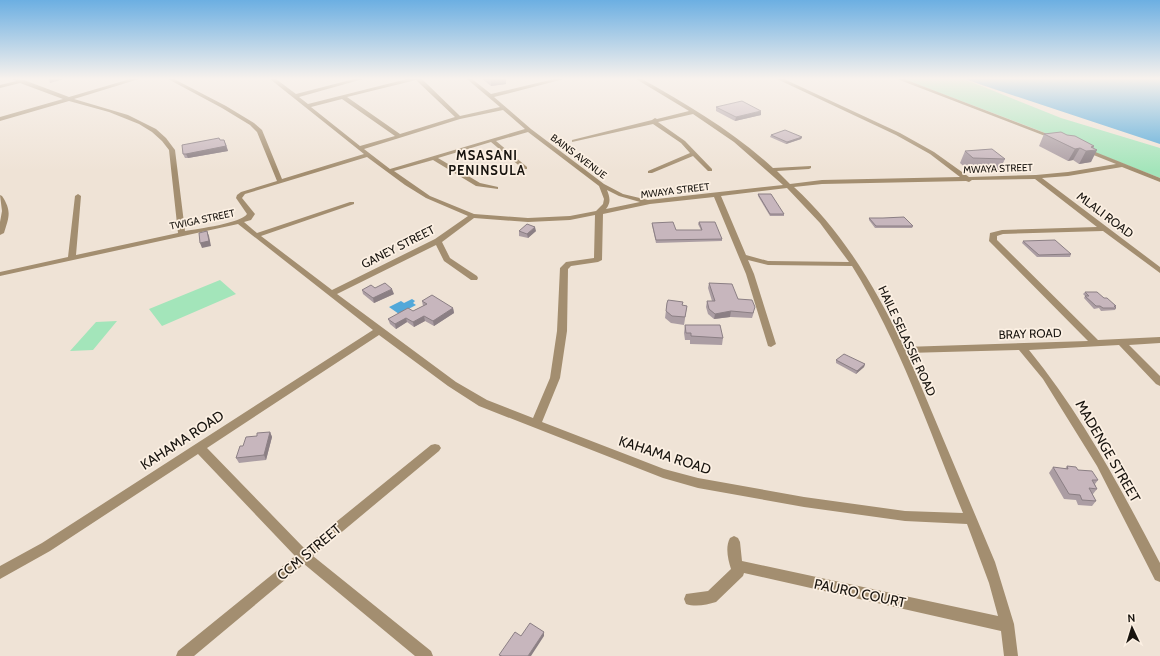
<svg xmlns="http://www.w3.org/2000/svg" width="1160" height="656" font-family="Cabin,sans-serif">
<rect width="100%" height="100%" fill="#efe3d6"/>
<path fill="#a3e5ba" d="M903 79H964L1061 118 1160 148V178L1035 129Z
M220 280 236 294 162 326 149 309Z
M117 321 93 350 70 351 96 322Z"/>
<path fill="#52a8d9" d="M965 79H1160V144L979 84Z
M412 299 415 301 413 303 416 305 399 314 389 307 401 301 404 303Z"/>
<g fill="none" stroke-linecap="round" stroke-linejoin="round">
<path fill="#a38e70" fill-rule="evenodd" d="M12 79 24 80 69 97 130 79H139L74 99 128 115 156 129 166 138 175 150 185 231C198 229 241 223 247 214L236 198 237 195 241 192 277 181 257 132 250 125 222 108 168 79H174L226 106 254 123 262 130 282 179 364 154 270 79H276L296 94 354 79H363L299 97 308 104 407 79H422L460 116 500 107 467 79H472L491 94 554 79H564L494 97 531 129 604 184 623 194 648 200 783 185 734 142 693 114 658 122 685 141 712 169V171H708L693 156 652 173H648V171L690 153 681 143 653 124 572 142V140L652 120 655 118 657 119 689 111 636 79H642C688 105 734 132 773 168L811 166V168L809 169 777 171 790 184 822 180 960 177 930 154 896 135 777 79H784L900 133 934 152 969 177 1036 175 1068 172 1116 164 1081 150V148L1083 147 1160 178V182L1122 167 1068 176 1042 178 1160 267V273L1103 231 1003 234 997 236V240L1098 340 1160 337V343L1129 345 1160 376V386L1156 384 1119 345 1029 350C1082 415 1121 489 1160 563V582L1155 580 1097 466 1043 379 1019 350 907 353 995 562 1014 624 1018 656H1004L1001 631 744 573 743 576 716 602C707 605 695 607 686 604L684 599 686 594 708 591 731 569C728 560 725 547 730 538L734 536 738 538 740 542 742 561 998 616 989 583 967 524 905 521 804 507 698 488 663 478 479 406 448 386 379 335 207 448 304 548 431 445 435 444 439 445 441 448 439 451 313 556 431 651 433 656H415L304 564 194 656H176L178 651 295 556 198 454 50 551 0 579V566L42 543 373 330 238 224 0 276V272L68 257 75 196 78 194 81 196 76 255 178 233 169 150 162 141 152 132 139 124 109 112 69 101 0 121V117L63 99 20 83 0 88V85L16 81ZM416 80 455 117 400 134 347 97ZM342 99 395 136 360 146 311 107ZM503 110 525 129 390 169 364 149 460 119ZM528 132 599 186 604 199 603 204 596 211 570 216 528 218 474 214 430 196 394 171 433 160 476 186 498 189V187L480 183 438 158 491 142 523 169H527V167L496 141ZM367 157 405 185 426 198 468 216 435 239 332 290 261 236 354 204V202H350L257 233 244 222 251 220 255 214 242 198 245 194ZM1035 179 1097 227 1002 230 990 233 989 241 1088 341 904 347C876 288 842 231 794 187L822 184 966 181 969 182 972 180ZM787 188 820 223 849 262 768 261 746 255 721 196ZM607 190 619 196 640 202 606 209C611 202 610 198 607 190ZM714 197 746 274 768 346 771 347 776 344 754 274 748 260 768 265 852 266C900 343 929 430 963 513L905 511 804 497 698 478 664 469 542 422 560 378 567 331 568 269 571 266 598 262 602 260 603 214 650 204ZM595 215 594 258 566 262 560 268 557 331 550 378 533 418 487 400 456 382 337 294 436 245 444 261 471 280H477L478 278 477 276 450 258 442 242 474 218 528 222 570 220Z
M897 79H904L1058 138 1053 139Z
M0 195 2 196C12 211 9 217 4 233L0 235V222L2 211Z"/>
</g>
<path fill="#ab9da3" d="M482 79H506V84L491 86Z
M716 107 761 115 735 121 716 111Z
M1044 134 1094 148 1091 162 1079 164 1073 160 1068 161 1039 146Z
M771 135 802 137 801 139 786 144 770 137Z
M220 140 226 144 228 151 188 158H185L183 154Z
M965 151 1005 159 999 171 968 170 960 163Z
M758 194 784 214V216H770L758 196Z
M869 218H883L913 226 912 228H875L869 220Z
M699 222 722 239V241L656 243 652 225V223L676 230H701L698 224Z
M519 231H536L528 238 519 236Z
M1023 241 1071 254 1070 257H1037L1022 243Z
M709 283 738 299 754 312 752 318 730 317 714 319 708 314 706 307 707 301H712L708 288Z
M375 288 394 294 374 303 363 294 362 290Z
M1085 292 1104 298 1116 306V308L1115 310 1101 311 1099 308 1094 309 1084 298 1085 296 1083 294Z
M422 301 453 308 454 313 434 326 425 321 414 327 407 322 396 329 390 324 388 319 413 311 423 306Z
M667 303 687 306 684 325 671 323 665 318Z
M685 325 723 338 722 345 690 344V340H685L684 333Z
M836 360 865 364 864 367 856 374 836 363Z
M270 432 272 437 266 460 239 463 236 458 243 446 257 436Z
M1067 466 1078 470 1098 480 1095 484 1097 489 1093 494H1092L1096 501 1092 506 1078 505 1076 500 1064 499 1049 473 1053 467 1065 469Z"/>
<path fill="#8b7f84" d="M49 79H64L50 83Z
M491 79H506V84L491 86Z
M761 111V115L735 121 736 117Z
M802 137 801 139 786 144 787 142Z
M224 140 228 151 188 158 186 154Z
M1094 146 1092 151 1097 150 1091 162 1079 164 1086 151 1091 147Z
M1080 148 1073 160 1068 161 1075 149Z
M535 227 536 231 528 238 527 234Z
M207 231 209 236 211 246 202 248 200 243Z
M392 289 394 294 374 303 373 298Z
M453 308 454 313 434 326 433 321Z
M731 311 730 317 714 319 715 314Z
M424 316 425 321 414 327 413 322Z
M406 318 407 322 396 329 395 324Z
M865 364 864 367 856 374 857 371Z
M270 432 272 437 266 460 264 455Z
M544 632V636L531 656H528Z"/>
<path fill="#c7b6bd" stroke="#8b7f84" d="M742 101 761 111 736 117 716 107Z
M785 130 802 137 787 142 771 135Z
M1061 132 1067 135 1075 136 1094 146 1091 147 1097 150 1086 151 1080 148 1075 149 1044 134Z
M219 138 220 140H224L226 146 186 154H183L182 145Z
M992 149 1005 159 973 158 965 151Z
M758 194H771L784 214H770Z
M904 217 913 226H876L869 218H883Z
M673 222 676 230H702L699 222H715L722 239 656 240 652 223Z
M527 224 535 227 527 234 519 231Z
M207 231 209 241 200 243 199 233Z
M1055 240 1071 254 1039 255 1023 241Z
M385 283 392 289 373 298 362 290 371 285 375 288Z
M709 283 732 284 738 299 752 300 755 307 753 313 731 311 715 314 709 309 707 301H715Z
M1085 292H1097L1104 298H1107L1116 306H1114L1116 308H1103L1100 306H1096L1085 296H1089Z
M432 295 453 308 433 321 424 316 413 322 406 318 395 324 388 319 408 308 413 311 427 304 422 301Z
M668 300 683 302 682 305 687 306 685 317 672 316 666 311 667 303Z
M685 325H720L723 338 691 336V333H686Z
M844 354 865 364 857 371 836 360Z
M270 432 264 455 236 458 240 446H243L246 437 257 436V433Z
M1067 466 1076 467 1078 470 1092 471 1098 480H1092L1097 489 1089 488 1096 501 1082 500 1080 495 1069 494 1053 467 1068 469Z
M530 623 544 632 528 656H502L499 655 515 632 521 636Z"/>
<linearGradient id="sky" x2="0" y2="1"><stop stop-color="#6cafe2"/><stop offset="0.46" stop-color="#f8f2ed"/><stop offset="1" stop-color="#f8f2ed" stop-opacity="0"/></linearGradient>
<rect width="1160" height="171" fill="url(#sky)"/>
<g text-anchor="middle" stroke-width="3.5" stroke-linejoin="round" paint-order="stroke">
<g font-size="10" fill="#18140f" stroke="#fcf0e3">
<text transform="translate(579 156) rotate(37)" y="4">BAINS AVENUE</text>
<text transform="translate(998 168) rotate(-2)" y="4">MWAYA STREET</text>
<text transform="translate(675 190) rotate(-7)" y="4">MWAYA STREET</text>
<text transform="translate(202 219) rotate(-12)" y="4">TWIGA STREET</text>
</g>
<g font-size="12" fill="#18140f" stroke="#fcf0e3">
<text transform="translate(1105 215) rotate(37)" y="4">MLALI ROAD</text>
<text transform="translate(398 247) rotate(-27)" y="4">GANEY STREET</text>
<text transform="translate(1030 334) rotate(-2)" y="4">BRAY ROAD</text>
<text transform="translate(907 341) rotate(65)" y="4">HAILE SELASSIE ROAD</text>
</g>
<g font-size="13" font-weight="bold" letter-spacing="1" fill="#18140f" stroke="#fcf0e3">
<text x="487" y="160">MSASANI<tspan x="487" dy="15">PENINSULA</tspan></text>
</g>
<g font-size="14" fill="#18140f" stroke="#fcf0e3">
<text transform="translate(182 440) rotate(-33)" y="5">KAHAMA ROAD</text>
<text transform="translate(1108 451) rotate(60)" y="5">MADENGE STREET</text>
<text transform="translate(665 455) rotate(18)" y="5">KAHAMA ROAD</text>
<text transform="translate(309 552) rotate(-40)" y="5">CCM STREET</text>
<text transform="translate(860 593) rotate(12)" y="5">PAURO COURT</text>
</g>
</g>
<g transform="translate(1132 628) rotate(356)" stroke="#fcf0e3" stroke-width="3" paint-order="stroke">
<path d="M0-3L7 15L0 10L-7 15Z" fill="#18140f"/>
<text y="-6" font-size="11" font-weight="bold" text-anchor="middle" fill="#18140f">N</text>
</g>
</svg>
